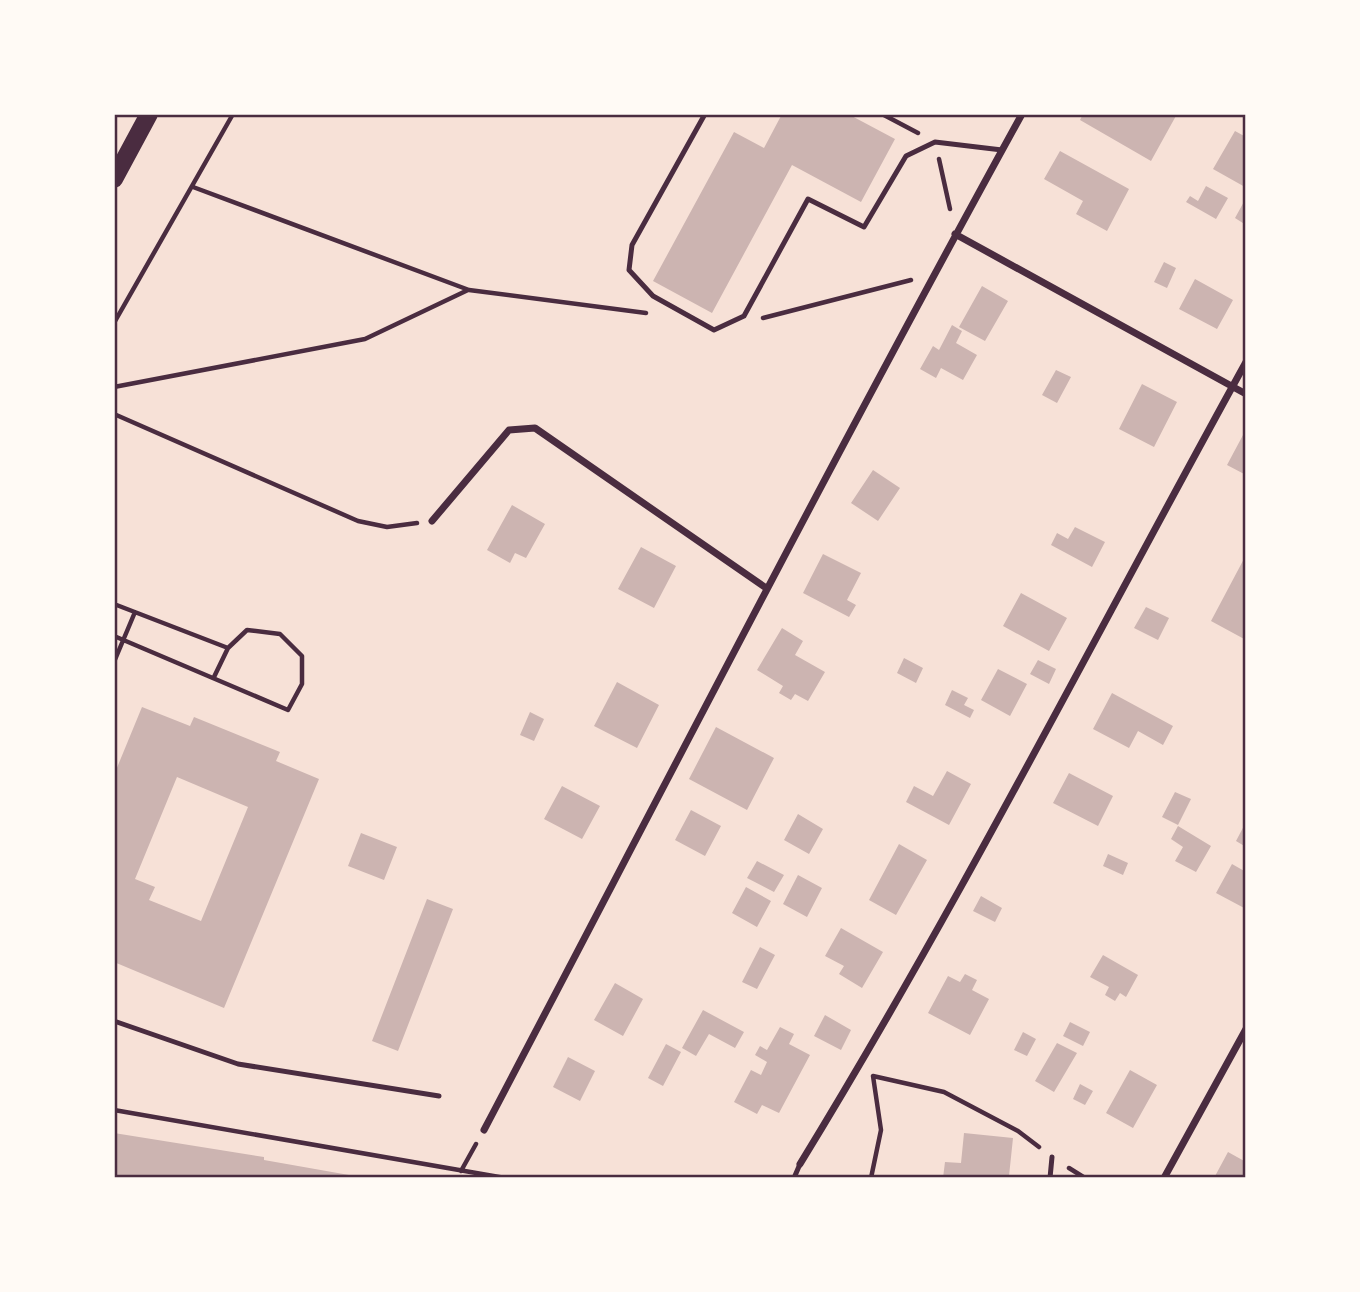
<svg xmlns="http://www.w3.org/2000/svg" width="1360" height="1292" font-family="'Alegreya Sans',sans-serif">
<rect width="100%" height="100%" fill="#f7e1d7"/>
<path fill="#ccb4b1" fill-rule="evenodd" d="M782 114H848L895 139 861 202 792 165 712 313 653 281 734 132 764 148Z
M1083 114H1177L1151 161 1080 120Z
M1235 131 1246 137 1245 187 1213 169Z
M1060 151 1129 189 1107 231 1076 214 1083 201 1044 179Z
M1206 186 1228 198 1216 219 1186 202 1190 196 1198 201Z
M1246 198V225L1235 218Z
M1164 262 1176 268 1167 288 1154 282Z
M1195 279 1233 300 1217 329 1179 309Z
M982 286 1008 301 985 341 959 327Z
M952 325 962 331 956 343 977 355 963 380 941 368 936 378 920 369 933 346 939 350Z
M1056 370 1071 377 1057 403 1042 395Z
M1142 384 1177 402 1154 447 1119 429Z
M1243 435 1246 437V475L1227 465Z
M873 470 900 488 878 521 851 503Z
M512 505 545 524 526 558 515 553 510 563 487 550Z
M1075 527 1105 542 1092 567 1051 545 1057 533 1068 539Z
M641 547 676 566 654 608 618 589Z
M823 554 861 573 847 600 856 605 849 617 803 593Z
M1246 555V640L1211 621Z
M1021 593 1067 618 1049 651 1003 626Z
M1146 607 1169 618 1158 640 1134 628Z
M782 628 803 641 795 655 825 672 808 701 795 694 791 700 779 693 783 686 757 670Z
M904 658 923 668 916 683 897 673Z
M1038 660 1056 669 1049 684 1030 674Z
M998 669 1027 684 1010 716 981 700Z
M617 682 659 705 637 748 594 726Z
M952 690 968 698 964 705 974 710 970 718 945 705Z
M1112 693 1173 726 1163 745 1138 731 1129 748 1093 729Z
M142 707 190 726 194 717 280 752 276 761 319 779 224 1008 114 962V775ZM177 777 248 807 201 921 149 900 155 887 135 879Z
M530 712 544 719 534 741 520 735Z
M716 727 774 758 747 810 689 779Z
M947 771 971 784 949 825 906 802 914 786 933 796Z
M1069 773 1113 796 1098 826 1053 803Z
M562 786 600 806 582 839 544 819Z
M1175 792 1191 799 1178 825 1162 817Z
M691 810 721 826 705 856 675 840Z
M798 814 823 829 809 854 784 840Z
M1246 822V847L1236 841Z
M1178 826 1211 846 1196 872 1175 861 1183 847 1171 839Z
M361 833 397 847 384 880 348 866Z
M899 844 927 860 896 915 869 900Z
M1108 854 1128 863 1123 875 1103 866Z
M757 861 784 875 774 892 747 878Z
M1232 864 1246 872V909L1216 893Z
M798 875 822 888 807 917 783 904Z
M746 887 771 901 757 927 732 913Z
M981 896 1002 908 995 922 973 911Z
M427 899 453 909 398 1051 372 1041Z
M841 928 883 952 862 988 839 974 844 966 825 956Z
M760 947 775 955 757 989 742 982Z
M1103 955 1138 975 1126 997 1120 993 1115 1001 1105 995 1109 987 1090 977Z
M965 974 977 980 972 990 989 999 970 1035 928 1013 948 976 960 982Z
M615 983 643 999 623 1036 594 1020Z
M703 1010 744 1032 735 1048 709 1034 696 1056 682 1048Z
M825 1015 851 1030 841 1050 814 1036Z
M1070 1022 1090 1032 1083 1046 1063 1036Z
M780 1027 794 1034 789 1044 810 1055 779 1113 762 1105 757 1114 734 1102 751 1070 761 1075 767 1062 755 1055 760 1046 767 1050Z
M1023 1032 1036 1039 1027 1056 1014 1050Z
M1057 1043 1077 1053 1054 1092 1035 1081Z
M666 1044 681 1052 663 1086 648 1078Z
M568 1057 595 1071 580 1101 553 1087Z
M1130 1070 1157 1085 1133 1128 1106 1113Z
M1080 1084 1093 1091 1085 1105 1073 1099Z
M114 1133 264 1157V1160L366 1178H114Z
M964 1133 1013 1138 1009 1176 1000 1175 999 1178H943L945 1162 961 1163Z
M1228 1152 1246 1162V1178H1214Z"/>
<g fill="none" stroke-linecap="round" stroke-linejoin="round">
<path stroke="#4a2c40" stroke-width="4.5" d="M882 114 918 133
M939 159 950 209
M193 187 469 290 646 313
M763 318 911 280
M114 323 233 114
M114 387 365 339 468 290
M114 414 358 521 387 527 417 523
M114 604 228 648
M114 636 288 710 302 684V656L280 634 247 630 228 648 214 677
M114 662 135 612
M114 1110 505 1178
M1069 1168 1085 1178
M461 1171 476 1144
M871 1178 881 1130 873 1076 944 1092 1018 1131 1039 1147"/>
<path stroke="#4a2c40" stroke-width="5" d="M705 114 632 245 629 270 653 296 714 330 744 316 808 199 864 227 906 156 935 142 1002 150
M114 1021 238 1064 439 1096
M794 1178 800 1164
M1050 1178 1052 1157"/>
<path stroke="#4a2c40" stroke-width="7" d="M955 234 1246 394
M432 521 509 430 535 428 766 588
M484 1130C662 791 837 450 1022 114
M800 1164C960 903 1098 630 1246 362
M1164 1178 1246 1029"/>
<path stroke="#4a2c40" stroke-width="18" d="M114 179 149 114"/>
</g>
<rect width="1360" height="1292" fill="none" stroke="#fffaf5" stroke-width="231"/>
<rect x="116" y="116" width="1128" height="1060" fill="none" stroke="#4a2c40" stroke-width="2.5"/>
</svg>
